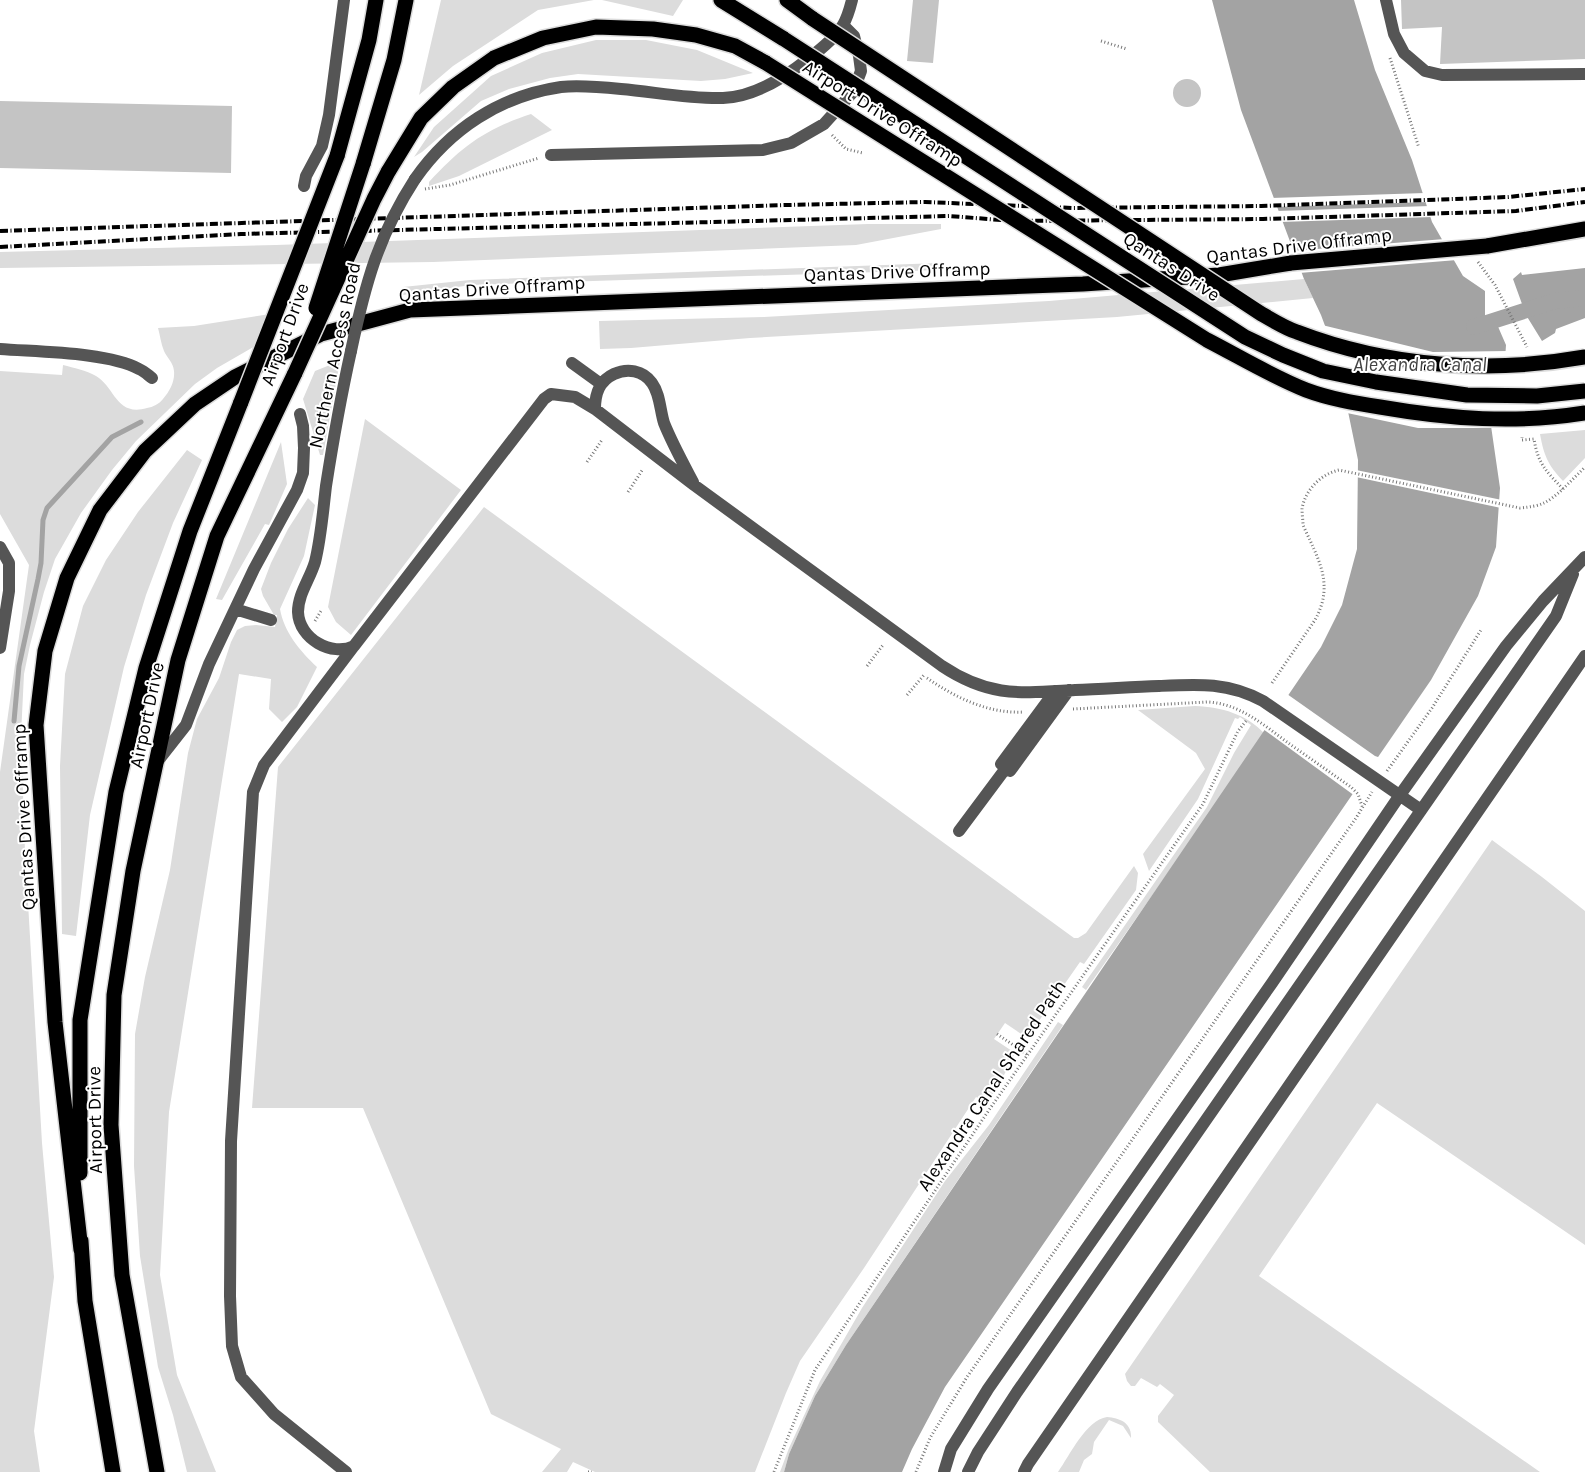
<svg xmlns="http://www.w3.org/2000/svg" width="1585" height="1472" font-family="Karla,sans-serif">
<rect width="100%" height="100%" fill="#fff"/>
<path fill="#dcdcdc" d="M441 0H594L538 10 453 66 419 95Z
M602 0H683L673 16Z
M596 40H646L697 50 753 73 725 79 701 81 578 74 550 78 509 89 481 101 422 152 414 157 434 127 491 76 542 53Z
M531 114 552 130 459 176 429 186V182C462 146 485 129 531 114Z
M868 224H941V229L856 245 433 262 0 268V252L276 245Z
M939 263V270L471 285 403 295V287L470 280Z
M1304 279 1313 298 1117 317 750 338 631 348 600 349 599 321 764 317 1049 301Z
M270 314 257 345 217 368 195 384 136 441 112 470 81 513 55 559 44 592 30 645 24 674 21 735 25 851 42 1143 54 1277 34 1431 40 1472H0V772L29 565 0 514V371L62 375 63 365C74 368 86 370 96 376 115 387 116 417 147 408 153 407 159 404 163 399 170 391 175 381 174 371 173 362 167 358 164 351 161 344 160 335 158 328L194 326Z
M340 361 323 455H320L303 399 315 371Z
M365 419 461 490 351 635 336 622 328 607Z
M1585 430V458L1563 481C1548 465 1544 456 1540 434Z
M281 442 287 484 269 525 265 524 222 600 216 599Z
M187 450 202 460 173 523 146 595 124 667 90 815 76 936 62 934 60 766 65 674 83 606 106 560 138 512Z
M308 498 315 505 304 556 280 609C284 632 300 651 317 667L297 707 282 722 269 709 271 679 239 674 169 1112 160 1275 177 1375 216 1472H187L173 1415 158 1367 140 1256 134 1166 135 1034 145 977 170 870 188 753 197 719 219 678 231 642 237 630 245 626 256 625 275 627 277 615H274L263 596 261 589 271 563 288 529Z
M484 507 1074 938H1078L1086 933 1134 866 1138 873 1136 890 1084 964 1080 962 1027 1038 1005 1023 994 1039 1015 1053 1004 1075 987 1104 976 1097 864 1268 800 1361 786 1393 755 1472H595L573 1462 567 1472H542L561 1449 491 1414 363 1108H252L278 767Z
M1195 706C1222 707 1246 714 1265 734L1086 990 1082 987 1207 807 1234 753 1251 725 1240 717 1238 719 1235 718 1198 799 1149 871 1143 854 1205 769 1196 753 1138 710Z
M1492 840 1542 877 1585 911V1245L1377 1103 1259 1276 1540 1472H1210L1158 1422V1416L1174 1395 1160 1384 1157 1387 1141 1378 1135 1386H1131L1127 1381 1125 1374Z
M1058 1022 1063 1025 846 1345 815 1396 789 1454 784 1472H780L789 1448 820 1381 862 1308 945 1181 989 1125Z
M1107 1417C1120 1418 1132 1423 1131 1438L1123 1426 1109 1420 1094 1442 1092 1454 1084 1460 1079 1472H1058C1070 1455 1086 1420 1107 1417Z"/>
<path fill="#a3a3a3" d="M1212 0H1354L1375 70 1412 160 1432 222 1463 276 1485 291V316L1496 322 1506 345 1504 374 1495 388 1490 419 1500 488 1496 547 1478 596 1431 680 945 1387 912 1449 902 1472H784L789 1454 815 1396 846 1345 1321 647 1342 605 1357 549 1358 460 1337 358 1321 315 1304 279 1241 110Z
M1585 268V318L1556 329 1555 333 1542 341 1526 315 1513 279 1521 272 1522 275Z"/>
<path fill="#fff" d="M1425 193 1428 202 1275 207 1271 198Z
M1430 206 1433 217 1280 222 1276 211Z
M1445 239 1457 260 1299 273 1291 251Z
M1322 325 1433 352 1508 351 1507 375 1498 389 1492 419 1494 428H1418L1347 413 1335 359Z
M1356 470 1502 500 1501 508 1356 477Z
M1287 694 1375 756 1381 758 1355 796 1263 729Z"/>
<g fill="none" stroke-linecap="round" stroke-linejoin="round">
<path stroke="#a3a3a3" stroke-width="5" d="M14 721 19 666 38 579 41 563 43 520 47 508 112 437 141 422"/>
<path stroke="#a3a3a3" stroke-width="16" d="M1474 327 1555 301 1585 298"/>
</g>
<path fill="#c4c4c4" d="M913 0H939L933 63 907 61Z
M1401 0H1585V59L1440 64 1442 27 1402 29Z
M1173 93a14 14 0 1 1 28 0a14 14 0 1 1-28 0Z
M0 101 232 106 231 173 0 168Z"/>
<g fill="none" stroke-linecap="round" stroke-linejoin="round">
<g stroke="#dbdbdb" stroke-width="18">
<path id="highway" d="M721 0 784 39
M787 0 813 19
M337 156 369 40 376 0
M363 164 394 60 406 0
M388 172 421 118 453 87 494 58 543 38 596 27 653 29 696 35 735 46 766 63
M1487 246 1585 229
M80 1173V1020L116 792 146 668 190 531 241 402
M81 1241 85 1301 113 1472
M81 1250 55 1022 36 725 45 651 67 578 100 510 145 451 195 404 235 377 321 334 410 310 1083 284 1219 275 1291 263
M157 1472 122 1275 111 1125 114 995 133 871 178 660 217 536 295 373"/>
</g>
<path stroke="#777" stroke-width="3" stroke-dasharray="1 2.5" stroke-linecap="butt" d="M1101 41 1127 49
M1390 58 1419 148
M832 135 846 149 863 153
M425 189 450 185 539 158
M1478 262 1495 285 1527 347
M587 462 602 440
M1563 489 1585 467
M628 492 643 469
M315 621 321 611
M867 666 883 645
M927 678C956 698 989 714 1024 712
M1272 683 1315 620C1335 584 1318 559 1303 525 1303 520 1302 514 1302 509 1305 490 1321 474 1339 470L1520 508C1542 506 1547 503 1563 489 1546 471 1538 464 1534 439L1522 440V437
M907 695 924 675
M1073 709 1207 702C1240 703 1266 727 1291 745 1311 759 1331 773 1351 787L1358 794 1362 806
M1387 771 1432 708 1481 630
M997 1034 1028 1055
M588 1472H592
M774 1472 815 1370 989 1110 1203 804 1238 731 1246 721
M916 1472 930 1438 967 1377 1356 818 1372 792"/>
<path stroke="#555" stroke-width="12" d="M1386 0 1394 34 1404 53 1425 71 1442 75 1584 74
M551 155 763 150 791 143 824 124 853 92 861 71 859 56 854 36 843 25
M415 179C450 129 500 96 561 87 581 85 601 87 621 89 655 92 689 99 723 98 754 97 784 78 808 59 820 50 835 38 843 25 847 18 850 8 852 0
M304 186 306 176 322 146 329 115 344 0
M0 349C37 352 108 352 139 369 144 371 148 375 152 378
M351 351C341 396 333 441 326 486 323 511 321 538 315 562 310 579 298 594 298 612 299 639 332 657 354 646L544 399 551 394 575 397 595 409 694 485 942 666C990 698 1021 693 1075 690 1103 689 1131 687 1159 686 1198 684 1228 682 1263 701L1421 810
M572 363 601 384
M595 409C595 394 599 381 614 374 627 368 643 370 652 383 660 394 660 410 664 423 672 443 683 463 693 482
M0 547 9 563V591L0 648
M235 609 271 620
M157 762 186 725 209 664 254 569 297 490 303 473 304 448 303 426 300 414
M1001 764 1055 691
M1010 771 1069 690
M959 831 1006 768
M346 1472 274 1414 241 1377 232 1346 230 1296 231 1141 253 792 264 765 354 646
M944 1472 951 1449 988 1389 1272 983 1400 795 1506 646 1543 601 1585 557
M968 1472 978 1452 1017 1392 1556 616 1573 574
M1024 1472 1028 1464 1585 656"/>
<use href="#highway" stroke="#000" stroke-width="15"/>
<path stroke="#000" stroke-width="4" stroke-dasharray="8 2.5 1 2.5" stroke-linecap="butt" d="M0 231 786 205 925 202 1073 208 1261 206 1508 197 1585 189
M0 247 241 234 949 216 1014 221 1263 219 1516 211 1585 202"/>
<g stroke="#dbdbdb" stroke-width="18" stroke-linecap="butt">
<path id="highway-bridge" d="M813 19 1260 313C1272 320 1285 328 1297 332 1388 367 1490 374 1585 357
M784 39 1245 337 1283 355 1323 371 1376 382 1467 395 1537 396 1585 391
M766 63 1207 340C1240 357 1271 376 1306 390 1330 399 1355 403 1380 407 1449 419 1516 424 1585 413
M1291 263 1487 246
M316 308 363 164
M295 373 374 199 388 172
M241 402 337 156"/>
</g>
<path stroke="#555" stroke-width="12" d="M351 351C365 285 378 236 415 179"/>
<use href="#highway-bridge" stroke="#000" stroke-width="15"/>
</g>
<g text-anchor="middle" stroke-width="4" stroke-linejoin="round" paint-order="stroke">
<g font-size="19" fill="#000" stroke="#fff">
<text transform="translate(883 113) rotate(32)" y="7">Airport Drive Offramp</text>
<text transform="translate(1299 245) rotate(-7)" y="7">Qantas Drive Offramp</text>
<text transform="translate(1172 266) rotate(33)" y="7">Qantas Drive</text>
<text transform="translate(897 271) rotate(-2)" y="7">Qantas Drive Offramp</text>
<text transform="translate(492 288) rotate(-4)" y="7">Qantas Drive Offramp</text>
<text transform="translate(284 334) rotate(-70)" y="7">Airport Drive</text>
<text transform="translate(334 355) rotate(-78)" y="7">Northern Access Road</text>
<text transform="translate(146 715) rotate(-78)" y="7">Airport Drive</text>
<text transform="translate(23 817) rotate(-93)" y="7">Qantas Drive Offramp</text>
<text transform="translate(991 1085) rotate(-56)" y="7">Alexandra Canal Shared Path</text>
<text transform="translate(94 1120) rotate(-91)" y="7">Airport Drive</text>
</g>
<g font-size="20" font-style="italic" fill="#444" stroke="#fff">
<text x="1420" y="371">Alexandra Canal</text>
</g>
</g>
</svg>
